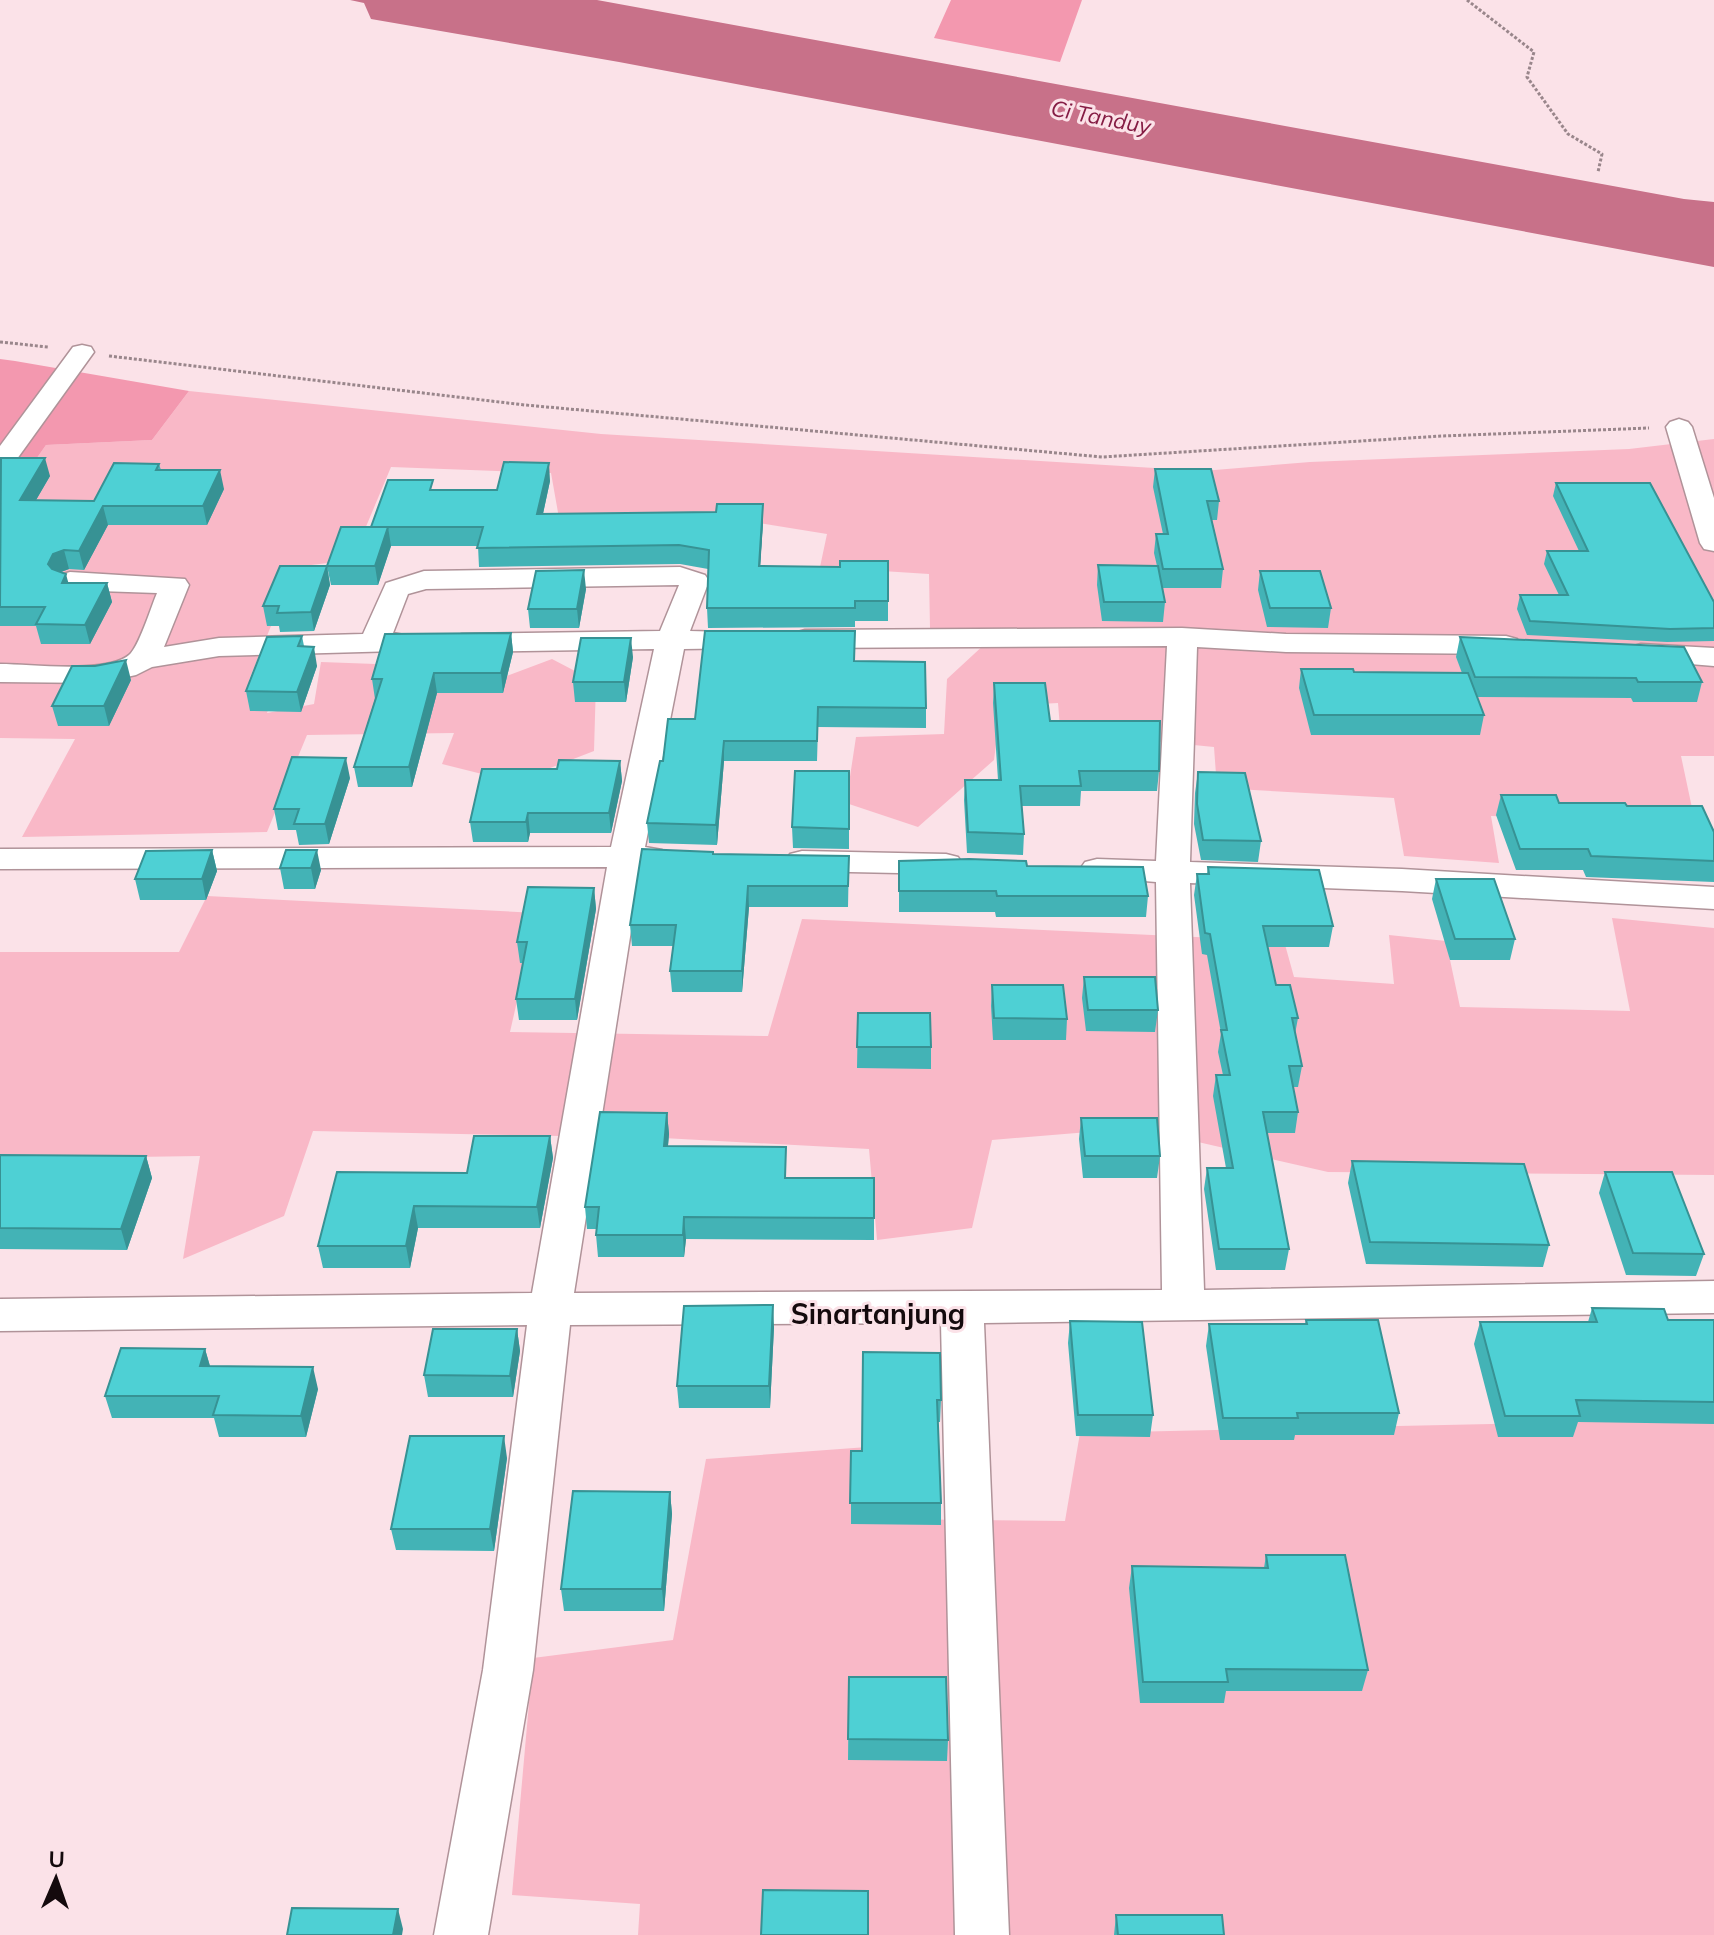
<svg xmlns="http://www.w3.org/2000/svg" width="1714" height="1935" font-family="Mulish,sans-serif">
<rect width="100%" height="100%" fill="#fbe2e8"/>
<path fill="#f9b8c7" d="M189 391 601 434 1203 471 1310 462 1629 449 1714 439V756H1681L1695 822 1491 816 1499 863 1404 856 1394 798 1217 788 1214 747 1153 741 1061 740 1058 703 1001 706 994 760 918 827 846 803 856 737 944 734 947 679 1000 630 930 628 929 574 820 567 827 534 704 514 562 535 551 473 391 467 352 560 295 567 249 680 276 688 267 713 314 704 321 662 403 665 496 680 552 659 596 682 594 751 514 782 442 764 454 733 307 735 267 832 22 837 75 739 0 738V483L20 482 46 445 152 440Z
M207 896 537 913 510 1032 768 1036 802 919 1284 941 1294 977 1394 984 1389 935 1446 941 1460 1007 1630 1011 1612 918 1714 928V1175L1328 1172 1137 1128 992 1140 972 1228 877 1240 869 1149 663 1138 313 1131 284 1216 183 1259 200 1156 0 1159V952H179Z
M1714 1419V1935H638L640 1904 512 1895 533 1658 673 1640 706 1459 881 1446 884 1519 1065 1521 1080 1433Z"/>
<path fill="#f398af" d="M951 0H1082L1060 62 934 38Z
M0 359 15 361 189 391 152 440 46 445 20 482 0 483Z"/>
<path fill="#c87189" d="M350 0H597L1684 199 1714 202V267L619 62 371 19 364 3Z"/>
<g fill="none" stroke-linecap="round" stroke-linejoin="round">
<g stroke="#b09399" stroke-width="3">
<path id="street" d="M82 345 91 347 94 352 9 470 0 472V446L73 347Z
M1679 419 1688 422 1692 427 1714 498V551L1704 549 1700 543 1666 427 1670 422Z
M680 567 705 575 709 581 690 631 761 633 765 639 761 645 750 648 684 649 645 847 662 850 667 857 662 864 641 867 574 1293 1162 1290 1156 882 1085 876 1080 869 1085 862 1097 859 1156 861 1167 646 805 648 794 645 790 639 794 633 805 630 1182 628 1286 634 1506 636 1517 639 1521 645 1517 651 1506 654 1286 652 1197 647 1190 862 1402 869 1714 887V909L1402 891 1190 883 1204 1290 1714 1281V1313L984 1323 1009 1935H955L941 1323 570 1325 533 1670 488 1935H434L483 1670 527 1325 0 1331V1299L532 1293 607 867 0 869V849L611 847 654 649 462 652 451 649 447 643 451 637 462 634 660 631 679 585 426 589 408 594 393 633 409 636 413 642 409 648 398 651 219 656 152 667 136 675 99 683 0 682V664C30 664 106 674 129 655 139 647 151 607 157 593L70 590 60 587 56 581 60 575 70 572 185 579 189 585 164 647 219 638 363 634 386 583 424 571Z
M1641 644 1714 648V666L1630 659 1626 653 1630 647Z
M802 851 946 854 958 857 963 864 958 871 946 874 802 871 790 868 785 861 790 854Z"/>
</g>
<path stroke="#99868b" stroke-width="3" stroke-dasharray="3 2" stroke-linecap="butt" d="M1467 0 1534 52 1527 77 1568 134 1602 154 1598 172
M0 342 48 347
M109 356 525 405 1102 457 1442 436 1649 428"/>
<use href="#street" fill="#fff" fill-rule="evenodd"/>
</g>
<path fill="#43b3b6" d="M0 459 50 476 36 500 94 501 159 464 161 470 224 489 207 525H108L84 570 69 569 61 572 69 583H107L112 602 90 644H41L36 626H0Z
M1155 469 1219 501 1217 520H1212L1223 569 1221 588H1162L1165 602 1163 622 1102 621 1097 585 1098 565 1157 566 1154 553 1156 534H1163L1153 487Z
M550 481 543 514 716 512 763 504V523L760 566 840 567 888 561V621H855V627L708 628 707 608 708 569 680 564 479 567 478 546H391L378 585H331L327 566 371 527 434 490H497Z
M1556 483 1714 602V641L1667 642 1527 635 1517 609 1520 595H1559L1544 564 1547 551H1579L1553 496Z
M327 566 330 585 314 631 280 632 279 626H267L263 606Z
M1260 571 1331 608 1328 628 1267 627 1258 590Z
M586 589 579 628H530L528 609Z
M511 633 513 652 503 693H437L412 787H358L354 767 375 699 372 679Z
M302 636 304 646 317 666 301 712 250 711 246 691Z
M1460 637 1702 682 1697 702H1633L1631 698 1477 697 1484 715 1480 735H1311L1299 688 1301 669 1354 672 1462 673 1456 657Z
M633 657 626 702H575L573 682Z
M855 661 926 708V728L818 727 817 761H724L717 845 649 843 647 823 663 761Z
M131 680 109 726H58L52 706Z
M994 683 1050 721 1159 771 1157 791H1081L1080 806H1022L1024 834 1023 855 967 853 964 800 965 780H998L993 703Z
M620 761 622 781 611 833H530L528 842H473L470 822 557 769Z
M849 771V849L793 848 792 827Z
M1198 772 1261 841 1258 862 1201 860 1194 824 1195 793Z
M350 778 329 844 299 845 296 830H278L274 809Z
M1501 795 1559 803 1627 806 1714 832V882L1586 877 1583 870H1516L1496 815Z
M212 850 217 871 206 900H140L135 879Z
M286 850 321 870 315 889H284L280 868Z
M713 854 849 856 848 907H749L742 992H672L670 971 673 946H632L630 925Z
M899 861 1027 866 1148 896 1146 917H996L995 912H899Z
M1208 867 1333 926 1329 947H1268L1276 985 1298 1018 1295 1034 1302 1066 1298 1087H1293L1298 1112 1295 1133H1267L1289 1249 1285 1270H1216L1204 1189 1207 1168H1226L1213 1096 1216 1075H1223L1218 1052 1221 1033 1207 955 1202 954 1194 895 1197 874H1207Z
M1436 879 1515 939 1510 960H1450L1432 899Z
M594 888 596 909 577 1020H519L516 999 523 963H520L517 942Z
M1084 977 1158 1010 1155 1032 1086 1031 1082 998Z
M992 985 1067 1019 1066 1040H993L991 1006Z
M858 1013 931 1047V1069L857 1068Z
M667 1113 669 1134 668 1146 786 1147V1178H874V1240L686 1239 684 1257H598L596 1235V1229H587L585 1207Z
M1081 1118 1160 1156 1157 1178H1083L1079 1139Z
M550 1136 553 1158 540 1228H418L410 1268H323L318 1246 467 1173Z
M0 1155 146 1156 152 1178 127 1250 0 1249Z
M1352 1161 1549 1245 1543 1267 1366 1264 1348 1183Z
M1605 1172 1704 1254 1696 1276 1626 1275 1599 1193Z
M1592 1308 1668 1320H1714V1424L1578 1422 1573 1437H1498L1474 1344 1480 1322H1588Z
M1306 1320 1399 1413 1394 1435H1295L1294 1440H1220L1206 1346 1209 1324H1305Z
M1070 1321 1153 1415 1150 1437 1076 1436 1068 1343Z
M774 1327 770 1408H679L677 1386Z
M517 1329 520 1351 513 1397H428L424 1375Z
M205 1349 210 1366 318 1389 306 1437H219L214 1418H112L105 1396Z
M863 1352 941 1400 940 1422H938L941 1503V1525L851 1524V1451H862Z
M507 1458 494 1551 396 1550 391 1529Z
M670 1492 672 1514 664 1611H564L561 1589Z
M1266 1555 1368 1670 1362 1691H1226L1224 1703H1140L1129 1588 1132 1566 1264 1568Z
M849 1677 948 1740 947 1761 848 1760Z
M1116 1915 1224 1935H1114Z"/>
<path fill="#379294" d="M45 458 50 476 25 519 20 500Z
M549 463 550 481 539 532 537 514Z
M220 470 224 489 207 525 203 506Z
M763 504V523L759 586V566Z
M103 506 108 525 84 570 79 551Z
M388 527 391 546 378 585 375 566Z
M64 550 69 569 58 573 54 583 48 564 53 554Z
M327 566 330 585 314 631 311 612Z
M584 570 586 589 579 628 577 609Z
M66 574 71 593 62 583Z
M107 583 112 602 90 644 85 625Z
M511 633 513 652 503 693 501 673Z
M631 638 633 657 626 702 624 682Z
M314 647 317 666 301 712 297 692Z
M126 660 131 680 109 726 104 706Z
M434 673 437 693 412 787 409 767Z
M724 741V761L717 845 716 825Z
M346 758 350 778 329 844 325 824Z
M620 761 622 781 611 833 609 813Z
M528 813 530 833 528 842 526 822Z
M212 850 217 871 206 900 202 879Z
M317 850 321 870 315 889 311 868Z
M748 886 749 907 742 992V971Z
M594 888 596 909 577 1020 575 999Z
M667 1113 669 1134 666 1167 664 1146Z
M550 1136 553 1158 540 1228 537 1207Z
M146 1156 152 1178 127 1250 121 1229Z
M414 1206 418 1228 410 1268 406 1246Z
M684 1217 686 1239 684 1257 683 1235Z
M773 1305 774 1327 770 1408 769 1386Z
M517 1329 520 1351 513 1397 510 1376Z
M205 1349 211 1370 200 1366Z
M313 1367 318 1389 306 1437 301 1416Z
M504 1436 507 1458 494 1551 490 1529Z
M670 1492 672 1514 664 1611 662 1589Z
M398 1909 403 1929 402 1935H393Z"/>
<path fill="#4ed0d4" stroke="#379294" stroke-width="2" d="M1 458H45L20 500 94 501 114 463 159 464 156 470H220L203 506H103L79 551 64 550 53 554 48 564 52 569 66 574 62 583H107L85 625 36 624 45 607H0Z
M504 462 549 463 537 514 716 512 717 504H763L759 566 840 567V561H888V601H855V608H707L709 550 679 545 477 548 483 527H371L388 480H433L430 490H497Z
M1155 469H1211L1219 501H1207L1223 569H1163L1156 534H1168Z
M1556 483H1650L1714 602V628L1670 629 1530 621 1520 595H1568L1547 551H1588Z
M341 527H388L375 566H327Z
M1098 565 1158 566 1165 602H1104Z
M280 566H327L311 612 277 613 279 606H263Z
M584 570 577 609H528L536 571Z
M1260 571H1320L1331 608H1270Z
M705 631H855L854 661 925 662 926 708 818 707 817 741H724L716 825 647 823 660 761H663L668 719H695Z
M511 633 501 673H434L409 767H354L382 679H372L385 634Z
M302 636 298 646 314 647 297 692 246 691 267 637Z
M1460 637 1684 647 1702 682H1638L1636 678 1475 677Z
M581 638H631L624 682H573Z
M126 660 104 706H52L72 666H95Z
M1301 669H1353L1354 672 1468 673 1484 715H1314Z
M994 683H1045L1050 721H1160L1159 771H1079L1081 786H1020L1024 834 968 832 965 780H1001Z
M292 757 346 758 325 824H294L299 809H274Z
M559 760 620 761 609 813H528L526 822H470L482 769H557Z
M795 771H849V829L792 827Z
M1198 772 1245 773 1261 841 1203 840 1197 804Z
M1501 795H1556L1559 803H1625L1627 806H1702L1714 832V861L1591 856 1588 849H1520Z
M642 849 713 852V854L849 856 848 886H748L742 971H670L676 925H630Z
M212 850 202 879H135L146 851Z
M286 850H317L311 868H280Z
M969 859 1026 861 1027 866 1143 867 1148 896H997L996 891H899V861Z
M1208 867 1319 870 1333 926H1263L1276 985H1290L1298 1018H1292L1302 1066H1289L1298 1112H1263L1289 1249H1219L1207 1168H1233L1216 1075H1230L1221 1030H1227L1210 934 1205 933 1197 874H1209Z
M1436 879H1494L1515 939H1455Z
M528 887 594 888 575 999H516L527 942H517Z
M1084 977H1155L1158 1010H1088Z
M992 985H1063L1067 1019 994 1018Z
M858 1013H930L931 1047H857Z
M600 1112 667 1113 664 1146 786 1147 785 1178H874V1218L684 1217 683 1235H596L599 1207H585Z
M1081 1118H1157L1160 1156H1085Z
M474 1136H550L537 1207 414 1206 406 1246H318L337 1172 467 1173Z
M0 1155 146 1156 121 1229 0 1228Z
M1352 1161 1524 1164 1549 1245 1370 1242Z
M1605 1172H1672L1704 1254 1633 1253Z
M773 1305 769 1386H677L684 1306Z
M1592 1308 1664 1309 1668 1320H1714V1402L1576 1400 1580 1416H1505L1480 1322H1597Z
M1306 1320H1378L1399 1413H1297L1298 1418H1223L1209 1324H1307Z
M1070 1321 1142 1322 1153 1415H1078Z
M433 1329H517L510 1376 424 1375Z
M121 1348 205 1349 200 1366 313 1367 301 1416 213 1415 219 1396H105Z
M863 1352 940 1353 941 1400H937L941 1503H850L851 1451H862Z
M410 1436H504L490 1529H391Z
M573 1491 670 1492 662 1589H561Z
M1266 1555H1345L1368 1670 1226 1669 1228 1682H1143L1132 1566 1268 1568Z
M849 1677H946L948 1740 848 1739Z
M763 1890 868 1891V1935H761Z
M292 1908 398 1909 393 1935H287Z
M1116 1915H1222L1224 1935H1118Z"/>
<g text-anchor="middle" stroke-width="6" stroke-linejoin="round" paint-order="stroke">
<g font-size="22" font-style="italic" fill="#851c44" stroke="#fbe2e8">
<text transform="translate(1101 117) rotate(11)" y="8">Ci Tanduy</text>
</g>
<g font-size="28" font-weight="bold" fill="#140a0d" stroke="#fbe2e8">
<text x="878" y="1324">Sinartanjung</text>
</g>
</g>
<g transform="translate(56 1879) rotate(2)" stroke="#fbe2e8" stroke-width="6" paint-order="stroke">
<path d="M0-6L14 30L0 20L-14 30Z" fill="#140a0d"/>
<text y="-12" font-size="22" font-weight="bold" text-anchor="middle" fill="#140a0d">U</text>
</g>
</svg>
